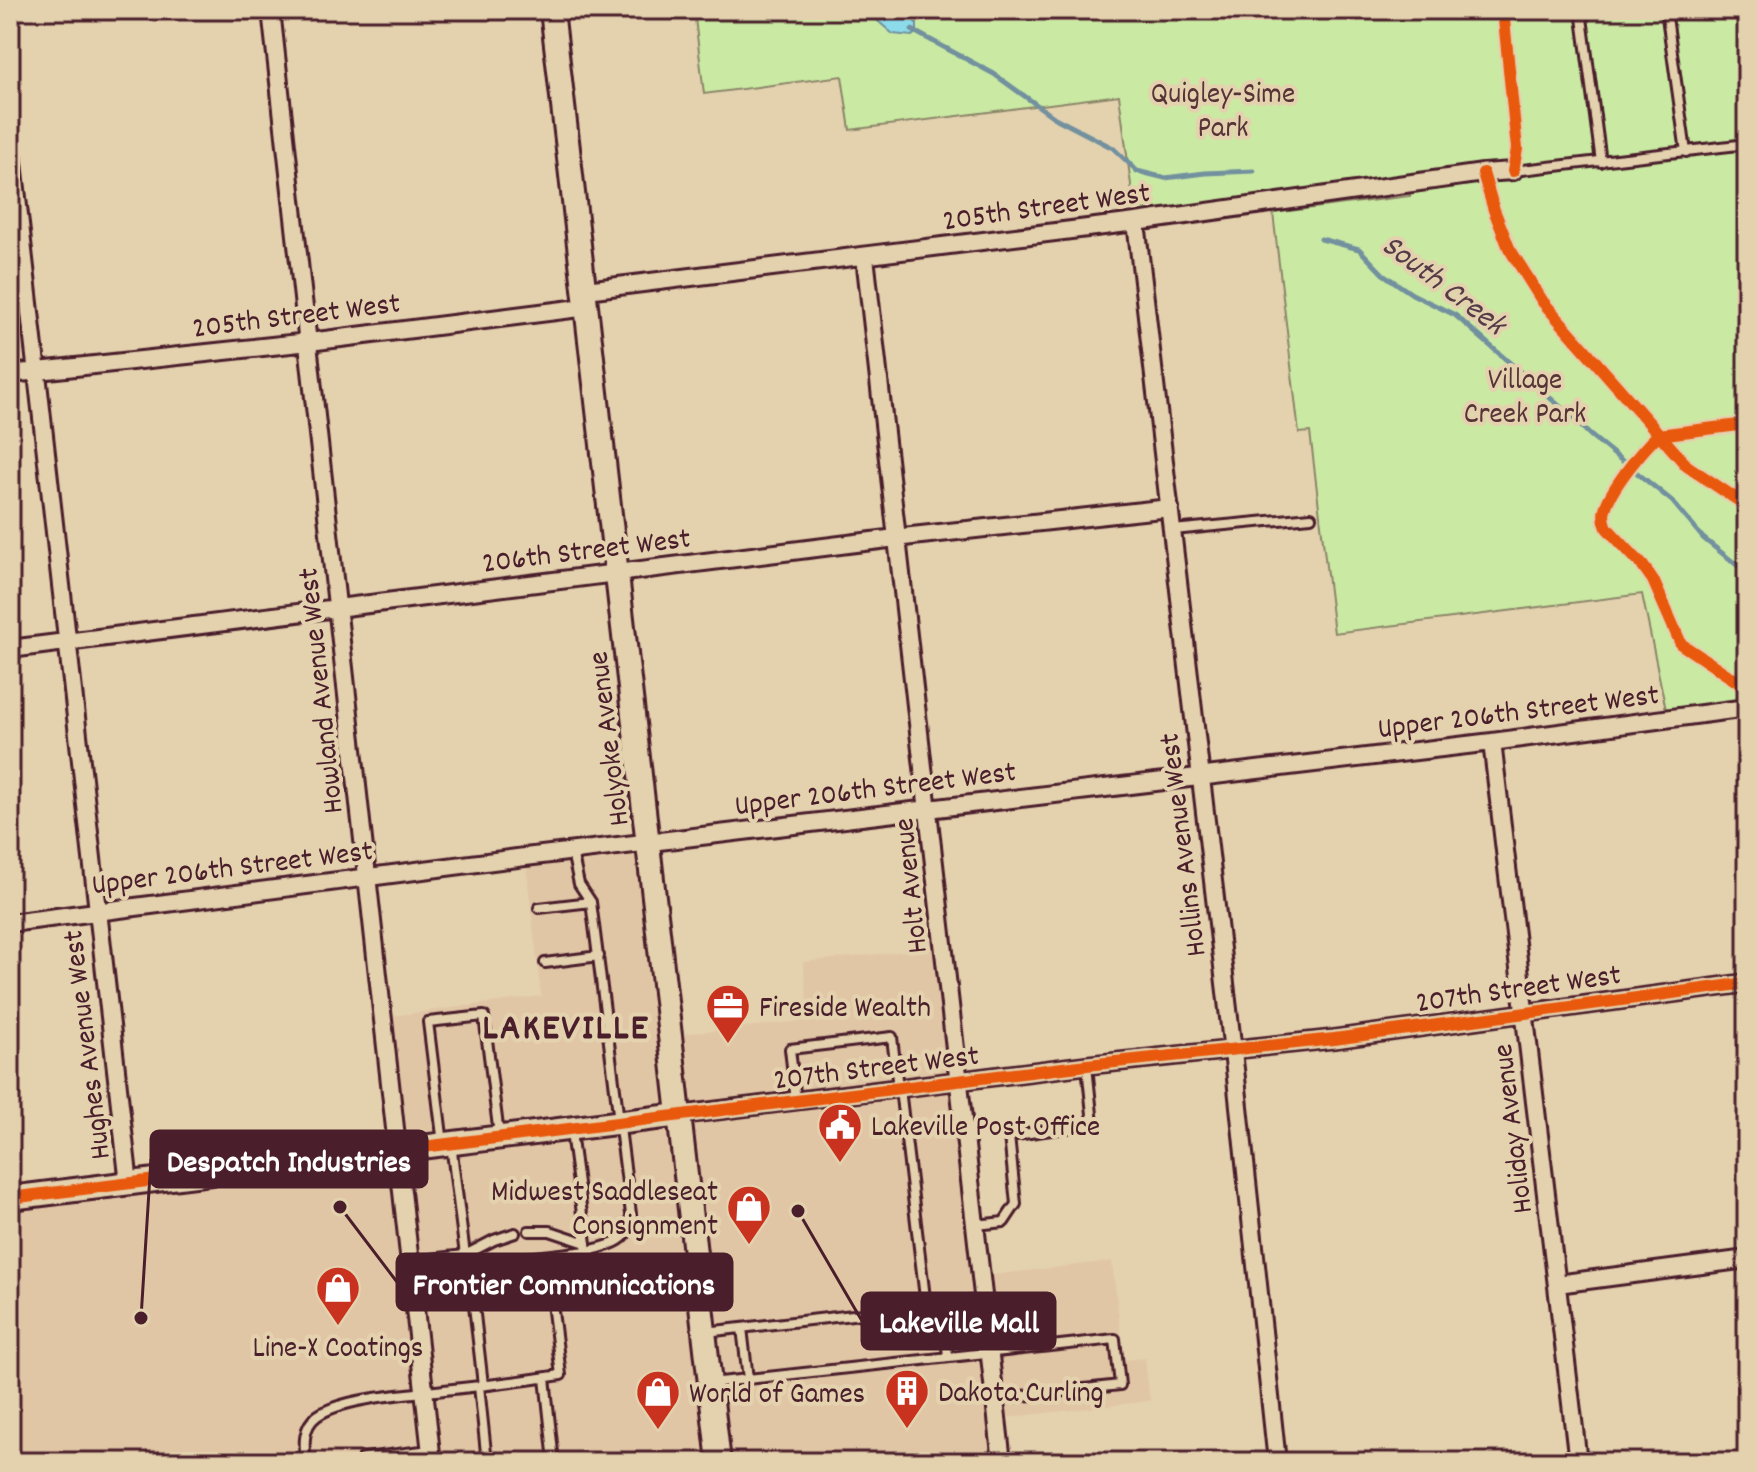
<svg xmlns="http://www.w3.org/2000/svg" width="1757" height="1472" font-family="Dekko,sans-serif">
<rect width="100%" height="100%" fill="#e4d2af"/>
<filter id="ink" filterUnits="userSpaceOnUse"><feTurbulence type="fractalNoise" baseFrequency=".0125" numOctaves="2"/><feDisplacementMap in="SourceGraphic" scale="16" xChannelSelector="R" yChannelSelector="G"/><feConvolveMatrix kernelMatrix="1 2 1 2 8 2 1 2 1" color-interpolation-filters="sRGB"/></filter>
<g filter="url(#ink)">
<path fill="#e1c6a6" d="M650 843 672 1035 809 1020 803 962 944 947 981 1276 1112 1261 1124 1360 1145 1358 1150 1401 997 1419 1002 1462H10V1198L398 1151 383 1017 541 996 525 857Z"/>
<path fill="#caeaa3" stroke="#8a8467" stroke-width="2" d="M694 10H1747V708L1745 700 1666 710 1642 594 1334 633 1310 432 1299 433 1273 213 1410 196 1409 183 1136 222 1119 95 850 130 842 76 704 94Z"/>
<path fill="#8cdbea" stroke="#72909e" stroke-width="2" d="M865 10H904L917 24V32L912 36 893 34Z"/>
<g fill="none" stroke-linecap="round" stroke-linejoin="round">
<path stroke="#72909e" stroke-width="5" d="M912 30 994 74 1055 118 1113 148 1137 171 1165 178 1205 173 1254 171
M1321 239 1359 249 1383 274 1412 294 1455 315 1572 417 1590 435 1672 501 1703 538 1747 573"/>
<g stroke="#4a1f2b" stroke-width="14">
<path id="lane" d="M1581 10 1601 162
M1666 10 1686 152
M1513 171 1747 144
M1173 530 1311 517
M539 908 591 902
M545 963 599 956
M900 1089 926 1306
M796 1101 790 1049 892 1037 898 1088
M571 1132 587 1251C609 1246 632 1242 631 1214L591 902 579 884 572 852
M443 1144 428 1022 484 1016 499 1135
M976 1225 1004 1222 1016 1204 1009 1136 1093 1124 1087 1066
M529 1231H550L586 1243
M465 1255 482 1263 587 1251
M465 1255 494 1240 515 1233
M411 1261 465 1255 451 1144
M943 1305 948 1357
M742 1328 748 1379
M706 1332 983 1300
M545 1378 554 1462
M711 1383 1115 1339 1120 1385 995 1399
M479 1386 487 1462
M306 1462C304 1446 302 1427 317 1416 344 1397 411 1394 444 1390 483 1386 522 1381 561 1375L550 1287 473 1297 483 1385"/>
</g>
<g stroke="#4a1f2b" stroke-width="22">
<path id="street" d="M271 10 432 1462
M10 136 129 1184
M1136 222 1235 1069 1277 1462
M865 257 1002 1462
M586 290 1136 222 1483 173 1513 171
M10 374 309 342 588 307
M10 649 912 536 1170 508
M1492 742 1578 1462
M10 923 525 857 1492 742 1747 708
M680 1115 1087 1065 1334 1039 1747 983
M1557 1284 1747 1259
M365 1462 431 1454"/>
</g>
<g stroke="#4a1f2b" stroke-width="28">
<path id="secondary" d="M552 10 719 1462
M10 1198 680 1115"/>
</g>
<use href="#lane" stroke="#e4d2af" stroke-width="8"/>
<use href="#street" stroke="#e4d2af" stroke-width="16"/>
<use href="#secondary" stroke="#e4d2af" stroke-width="22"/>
<g stroke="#e4d2af" stroke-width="17">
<path id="cycleway" d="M1503 10 1517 149 1513 171
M1483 173 1494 210 1509 248 1543 302 1687 466 1747 506
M1747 424 1658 435C1642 450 1611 488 1605 509 1603 516 1604 521 1607 528L1643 566 1653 580 1681 644 1747 688
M10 1198 1087 1065 1334 1039 1747 983"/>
</g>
<use href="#cycleway" stroke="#e8590c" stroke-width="12"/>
</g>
</g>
<defs>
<g id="office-pin" transform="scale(2.3)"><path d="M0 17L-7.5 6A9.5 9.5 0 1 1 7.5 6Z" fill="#c8321e" stroke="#e4d2af"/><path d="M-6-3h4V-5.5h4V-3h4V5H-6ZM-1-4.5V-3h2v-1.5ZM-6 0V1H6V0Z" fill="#fff"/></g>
<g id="civic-pin" transform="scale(2.3)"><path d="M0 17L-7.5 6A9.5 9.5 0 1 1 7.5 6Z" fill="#c8321e" stroke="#e4d2af"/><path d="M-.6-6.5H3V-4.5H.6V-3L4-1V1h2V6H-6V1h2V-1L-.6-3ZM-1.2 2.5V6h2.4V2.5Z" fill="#fff"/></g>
<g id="shop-pin" transform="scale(2.3)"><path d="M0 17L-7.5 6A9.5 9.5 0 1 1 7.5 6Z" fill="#c8321e" stroke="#e4d2af"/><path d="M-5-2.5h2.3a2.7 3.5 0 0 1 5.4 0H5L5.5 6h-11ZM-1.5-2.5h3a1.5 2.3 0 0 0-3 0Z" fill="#fff"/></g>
<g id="building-pin" transform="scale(2.3)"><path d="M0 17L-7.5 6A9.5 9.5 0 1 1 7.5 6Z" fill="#c8321e" stroke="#e4d2af"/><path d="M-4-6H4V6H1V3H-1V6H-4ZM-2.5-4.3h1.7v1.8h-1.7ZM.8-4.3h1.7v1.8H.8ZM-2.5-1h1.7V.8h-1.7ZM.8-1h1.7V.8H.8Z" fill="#fff"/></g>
</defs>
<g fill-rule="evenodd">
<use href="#office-pin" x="728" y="1006"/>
<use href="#civic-pin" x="840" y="1125"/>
<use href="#shop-pin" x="749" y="1207"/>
<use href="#shop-pin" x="338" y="1288"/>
<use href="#building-pin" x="907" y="1391"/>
<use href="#shop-pin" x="658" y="1392"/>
</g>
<g text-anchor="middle" stroke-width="8" stroke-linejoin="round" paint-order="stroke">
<g font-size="30" fill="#573337" stroke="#e4d2af">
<text x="1223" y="102">Quigley-Sime<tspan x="1223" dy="34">Park</tspan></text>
<text x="1525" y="388">Village<tspan x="1525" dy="34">Creek Park</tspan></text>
</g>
<g font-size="30" fill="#4a1f2b" stroke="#e4d2af">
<text transform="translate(1046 205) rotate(-8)" y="10">205th Street West</text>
<text transform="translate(296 314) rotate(-7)" y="10">205th Street West</text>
<text transform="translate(586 549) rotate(-7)" y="10">206th Street West</text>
<text transform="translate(319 691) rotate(-96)" y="10">Howland Avenue West</text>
<text transform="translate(1518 710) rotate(-7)" y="10">Upper 206th Street West</text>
<text transform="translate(607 739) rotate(-97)" y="10">Holyoke Avenue</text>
<text transform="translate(875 787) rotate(-7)" y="10">Upper 206th Street West</text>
<text transform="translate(1181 845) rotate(-97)" y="10">Hollins Avenue West</text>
<text transform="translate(232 866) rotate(-7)" y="10">Upper 206th Street West</text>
<text transform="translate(909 886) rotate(-96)" y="10">Holt Avenue</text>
<text transform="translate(1518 987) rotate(-8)" y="10">207th Street West</text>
<text transform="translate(85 1045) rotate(-97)" y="10">Hughes Avenue West</text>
<text transform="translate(876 1066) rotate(-7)" y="10">207th Street West</text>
<text transform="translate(1511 1129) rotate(-97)" y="10">Holiday Avenue</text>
</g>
<g font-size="30" fill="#4a1f2b" stroke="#e4d2af" text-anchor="start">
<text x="759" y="1016">Fireside Wealth</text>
<text x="871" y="1135">Lakeville Post Office</text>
<text x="718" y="1200" text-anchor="end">Midwest Saddleseat<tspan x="718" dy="34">Consignment</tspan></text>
<text x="338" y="1356" text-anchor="middle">Line-X Coatings</text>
<text x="938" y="1401">Dakota Curling</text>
<text x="689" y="1402">World of Games</text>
</g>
<g font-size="32" font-style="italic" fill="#543b48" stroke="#e4d2af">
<text transform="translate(1445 283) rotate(37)" y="11">South Creek</text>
</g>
<g font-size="38" font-weight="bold" letter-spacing="2" fill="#4a1f2b" stroke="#e4d2af">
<text x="566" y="1038">LAKEVILLE</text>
</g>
</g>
<path fill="none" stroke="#4a1f2b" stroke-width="3" d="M141 1318L151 1159M340 1207L397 1282M798 1211L862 1321"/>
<g fill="#4a1f2b" stroke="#e4d2af" stroke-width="3">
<circle cx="141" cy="1318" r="8"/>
<circle cx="340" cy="1207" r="8"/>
<circle cx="798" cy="1211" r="8"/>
</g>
<g fill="#4a1f2b" stroke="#4a1f2b" stroke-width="3">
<rect x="151" y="1131" width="276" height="56" rx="8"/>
<rect x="397" y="1254" width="335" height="56" rx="8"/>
<rect x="862" y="1293" width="193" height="56" rx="8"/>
</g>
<g font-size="32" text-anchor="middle" font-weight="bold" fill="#fff">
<text x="289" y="1171">Despatch Industries</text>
<text x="564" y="1294">Frontier Communications</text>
<text x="959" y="1332">Lakeville Mall</text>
</g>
<rect width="1757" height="1472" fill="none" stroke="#e4d2af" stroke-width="40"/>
<rect x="20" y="20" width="1717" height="1432" fill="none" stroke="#4a1f2b" stroke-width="3" filter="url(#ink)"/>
</svg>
